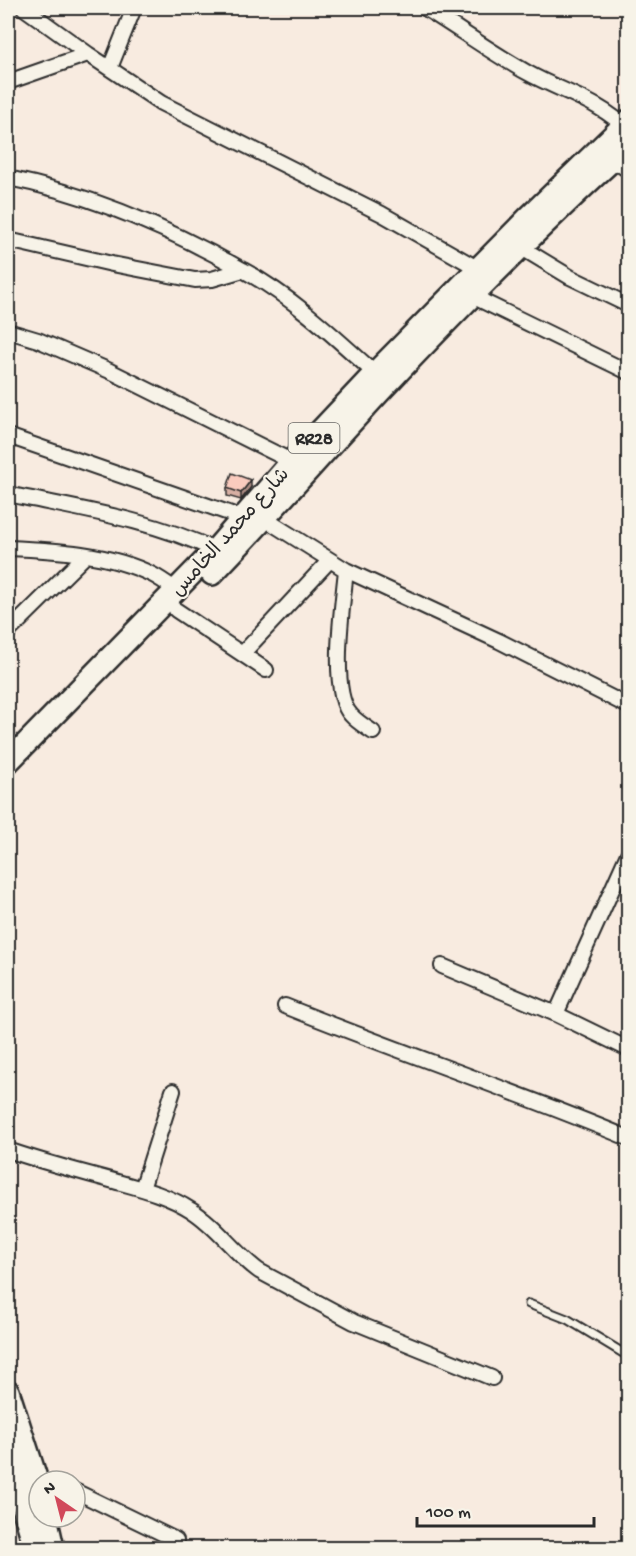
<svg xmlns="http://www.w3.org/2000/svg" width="636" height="1556" font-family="'Gochi Hand','Playpen Sans Arabic',sans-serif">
<rect width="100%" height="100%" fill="#f8ebe0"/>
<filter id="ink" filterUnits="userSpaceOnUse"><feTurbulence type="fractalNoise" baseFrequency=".0167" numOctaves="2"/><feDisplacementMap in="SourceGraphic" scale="12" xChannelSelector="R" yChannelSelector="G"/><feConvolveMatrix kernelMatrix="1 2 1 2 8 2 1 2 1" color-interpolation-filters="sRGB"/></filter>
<g filter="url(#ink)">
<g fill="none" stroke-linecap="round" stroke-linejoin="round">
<g stroke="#2b2b2b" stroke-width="11">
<path id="lane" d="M529 1304 567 1319 628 1356"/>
</g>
<g stroke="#2b2b2b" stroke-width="18">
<path id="street" d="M24 8 88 54
M425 8C459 29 492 53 528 73 562 92 600 101 628 130
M110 68 134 8
M8 82 88 54 161 103 382 214 484 272
M613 160 628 170
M8 178C90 194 170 229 243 270
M8 240 112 264 195 280 212 279 243 270C294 298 336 338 379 377
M522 248 570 277 628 305
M474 297 628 372
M8 331 38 340 110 371 297 464
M8 436 243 518
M8 494C77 509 150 519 215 550
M265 519 346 570 499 641 628 706
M8 548C55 550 109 553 153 575 161 579 169 585 176 590
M346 570C343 602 329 692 351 715 357 722 366 727 373 732
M176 610 266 670
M8 632 86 555
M242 654 330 560
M442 966 556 1014 628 1049
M285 1006C399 1052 515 1091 628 1138
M556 1014 628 854
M8 1150C42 1162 78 1171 114 1181 139 1188 168 1195 191 1210 217 1226 234 1253 259 1271L354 1322 492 1378
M142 1189 173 1091
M75 1491 176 1540"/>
</g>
<g stroke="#2b2b2b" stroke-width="26">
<path id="primary" d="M212 574C271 513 327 448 385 386 463 304 544 221 628 146
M8 762 215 550 292 461 375 373 528 218 628 121
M8 1391 39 1487
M8 1455 35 1548
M46 1517 53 1548"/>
</g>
<use href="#lane" stroke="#f7f3e8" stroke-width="7"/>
<use href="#street" stroke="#f7f3e8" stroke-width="14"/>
<use href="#primary" stroke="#f7f3e8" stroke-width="21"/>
</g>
<path fill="#d7afa3" stroke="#2b2b2b" stroke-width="1.5" d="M251 487 241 500 227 496V488Z"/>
<path fill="#af8e85" stroke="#2b2b2b" stroke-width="1.5" d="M251 480V487L241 500V493Z"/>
<path fill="#facbbe" stroke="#2b2b2b" stroke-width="1.5" d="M232 473 251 480 241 493 227 488Z"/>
</g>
<g text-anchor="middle" stroke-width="4.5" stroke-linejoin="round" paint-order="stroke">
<rect fill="#f7f3e8" stroke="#686764" stroke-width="1.5" x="288.5" y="423" width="51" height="30" rx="4.5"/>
<g font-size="18" font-weight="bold" fill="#2b2b2b">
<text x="314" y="444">RR28</text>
</g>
<g font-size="20" fill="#2b2b2b" stroke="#f7f3e8">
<text transform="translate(229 531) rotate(-48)" y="7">شارع محمد الخامس</text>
</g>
</g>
<rect width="636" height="1556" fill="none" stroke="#f7f3e8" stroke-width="30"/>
<rect x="15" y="15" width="606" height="1526" fill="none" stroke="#2b2b2b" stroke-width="2" filter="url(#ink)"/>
<g transform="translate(57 1499) rotate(325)"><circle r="28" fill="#f7f3e8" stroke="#a5a39c" stroke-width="1.5"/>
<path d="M0-4.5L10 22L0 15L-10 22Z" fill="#d1495b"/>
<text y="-9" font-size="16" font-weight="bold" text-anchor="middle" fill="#2b2b2b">N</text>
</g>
<path d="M417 1517v9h177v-9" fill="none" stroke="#2b2b2b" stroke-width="3"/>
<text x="426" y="1517" font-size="18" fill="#2b2b2b" stroke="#f7f3e8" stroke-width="4.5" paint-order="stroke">100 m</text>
</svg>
